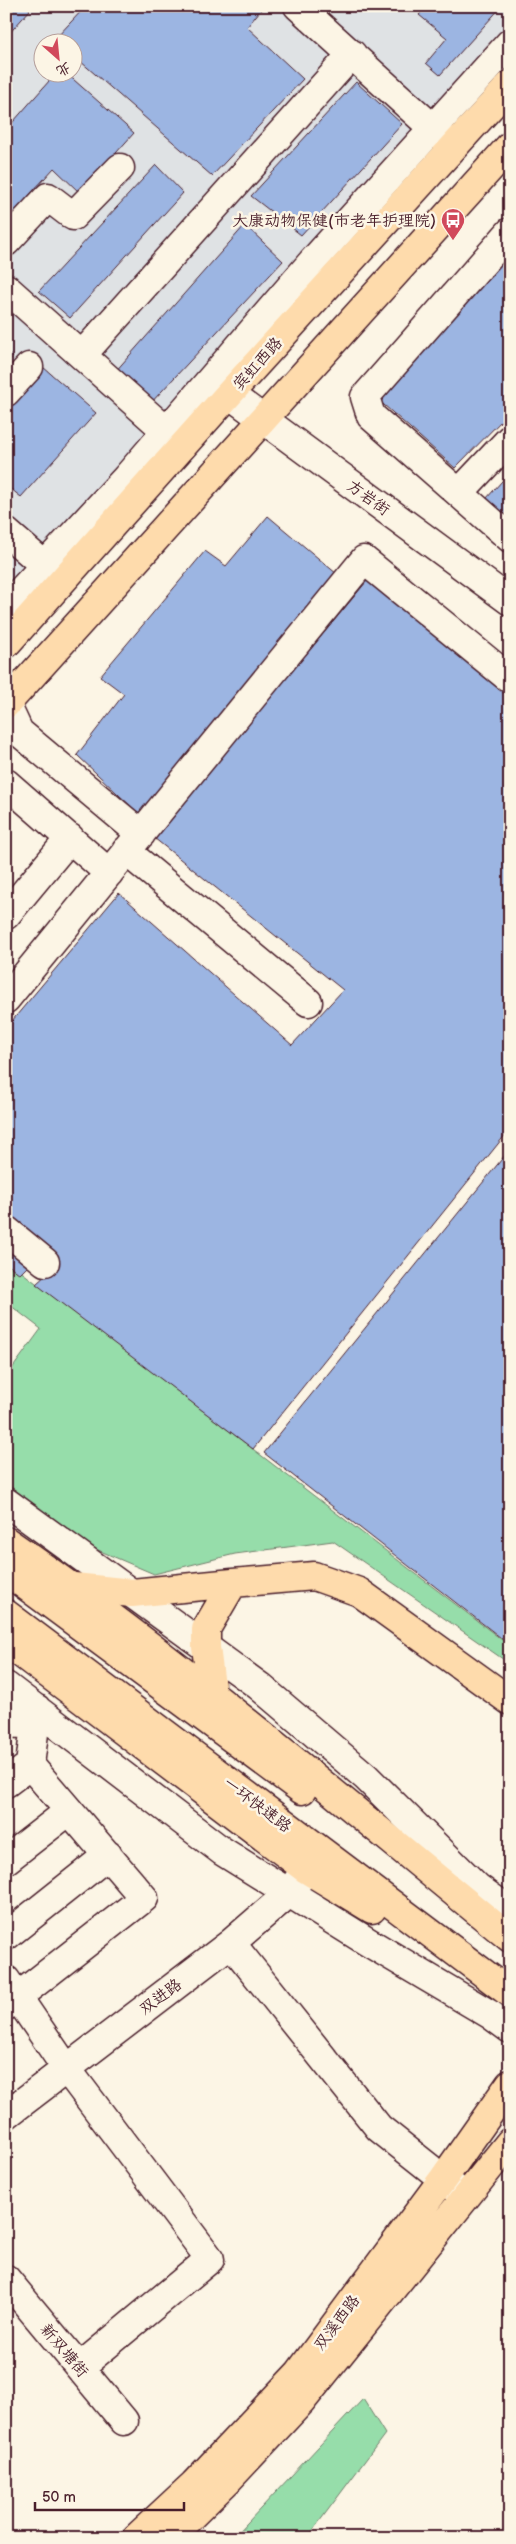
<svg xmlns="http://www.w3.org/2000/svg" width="516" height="2544" font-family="'Balsamiq Sans','LXGW WenKai TC',sans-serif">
<rect width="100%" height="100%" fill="#fcf5e5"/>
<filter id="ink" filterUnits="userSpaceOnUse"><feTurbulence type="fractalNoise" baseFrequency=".02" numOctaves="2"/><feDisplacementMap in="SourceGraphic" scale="10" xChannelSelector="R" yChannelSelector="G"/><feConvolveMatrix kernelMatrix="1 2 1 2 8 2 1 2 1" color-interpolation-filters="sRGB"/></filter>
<g filter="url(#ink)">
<path fill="#dfe2e4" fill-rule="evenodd" d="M6 6H510V28L142 437 6 592ZM42 42H72V72H42Z"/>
<path fill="#96ddaa" stroke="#707e6a" d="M6 1260 510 1646V1664L333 1541 235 1554 154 1574 91 1547 6 1483V1377L41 1329 6 1302Z
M363 2399 385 2434 307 2538H233Z"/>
<path fill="#9cb5e2" stroke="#4a1f2b" d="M6 6H26L30 10 6 37Z
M86 6H264L247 27 303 79 212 176 72 54V42H59L55 39Z
M426 6H502L440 75 426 63 447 38 419 15Z
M57 72H65L134 133 80 193 54 168 6 221V130Z
M356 82 402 124 301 235 251 196Z
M156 165 183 193 70 318 39 291Z
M245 225 283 261 148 406 114 373Z
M510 254V412L455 468 375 397Z
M6 351 13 357 6 363Z
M43 367 96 413 21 497 6 485V407Z
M510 472V522L486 499Z
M268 516 337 574 139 814 77 755 124 694 100 676 205 551 226 566Z
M381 564 510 671V704L506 708 510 712V1129L253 1449 36 1284 59 1263 6 1218V1028L119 893 292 1045 343 990 154 838Z
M6 807 11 812 6 818Z
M510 1149V1645L264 1453Z
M6 1245 30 1264 20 1274 6 1263Z"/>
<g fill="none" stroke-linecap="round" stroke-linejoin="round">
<g stroke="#4a1f2b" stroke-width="31">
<path id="minor" d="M298 6 447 141
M510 232 365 397 371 416 510 538
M6 242 48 197 73 216 120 168
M6 288 180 443
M82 355 352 54
M6 392 29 367
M229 394 510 601
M459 493 510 439
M6 532 58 577
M6 607 126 478 312 262 510 43
M6 704 19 732 141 834
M6 783 109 873
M126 851 308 1002
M6 915 70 838
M6 999 364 560 510 679
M6 1230 45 1262
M6 1502 259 1686 366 1777 477 1887 510 1911
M6 1686 222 1851 368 1942 491 2015 510 2029
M6 1724 35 1723
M6 1783 30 1765 37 1709
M6 1860 69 1811
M6 1936 108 1855
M231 1943 379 2128 462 2194
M6 1980 66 2068 210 2259 80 2367
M6 2006 144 1898 30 1765
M6 2115 231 1943 289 1893 299 1879
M6 2279 124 2421"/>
</g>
<g stroke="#4a1f2b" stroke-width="31">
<path id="major" d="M6 644 229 394 510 85
M6 704 510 146
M233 1583 314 1576 359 1592 510 1701
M74 1587 132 1593 233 1583 206 1629V1647L212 1694
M136 2538 194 2484 299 2373 443 2179 510 2084
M169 2538 228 2480 301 2402 510 2142"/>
</g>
<g stroke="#4a1f2b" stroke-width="31">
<path id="highway" d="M6 1541C182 1662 344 1803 510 1938
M6 1571 302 1790
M6 1614 510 1993
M6 1642 306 1869 372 1909"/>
</g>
<use href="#minor" stroke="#fcf5e5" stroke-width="28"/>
<use href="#major" stroke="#fedbac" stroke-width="28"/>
<use href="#highway" stroke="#fedbac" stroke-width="28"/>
</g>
</g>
<defs>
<g id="bus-pin" transform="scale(1.25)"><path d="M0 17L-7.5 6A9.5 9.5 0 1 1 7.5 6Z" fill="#d1495b" stroke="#fcf5e5"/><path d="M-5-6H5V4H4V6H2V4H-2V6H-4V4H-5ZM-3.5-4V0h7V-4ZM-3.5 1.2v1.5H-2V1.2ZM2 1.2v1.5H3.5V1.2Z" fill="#fff"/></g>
</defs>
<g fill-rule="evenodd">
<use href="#bus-pin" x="453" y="220"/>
</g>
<g text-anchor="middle" stroke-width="5" stroke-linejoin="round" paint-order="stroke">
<g font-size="16" fill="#4a1f2b" stroke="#fcf5e5" text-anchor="end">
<text x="436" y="226">大康动物保健(市老年护理院)</text>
</g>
<g font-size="16" fill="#4a1f2b" stroke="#fcf5e5">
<text transform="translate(257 363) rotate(-48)" y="6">宾虹西路</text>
<text transform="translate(369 497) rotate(36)" y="6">方岩街</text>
<text transform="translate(258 1804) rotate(37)" y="6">一环快速路</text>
<text transform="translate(160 1996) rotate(-37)" y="6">双进路</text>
<text transform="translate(336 2322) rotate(-53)" y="6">双溪西路</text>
<text transform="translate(65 2350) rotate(50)" y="6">新双塘街</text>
</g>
</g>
<rect width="516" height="2544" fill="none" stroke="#fcf5e5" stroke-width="25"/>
<rect x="12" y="12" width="491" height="2519" fill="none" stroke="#4a1f2b" stroke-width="2" filter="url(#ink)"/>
<g transform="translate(58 58) rotate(153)"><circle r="24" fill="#fcf5e5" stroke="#b59f9b"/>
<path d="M0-4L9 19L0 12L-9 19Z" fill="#d1495b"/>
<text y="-8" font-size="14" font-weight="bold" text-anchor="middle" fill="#4a1f2b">北</text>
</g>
<path d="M35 2502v8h149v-8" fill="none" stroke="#4a1f2b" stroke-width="2.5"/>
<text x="42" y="2502" font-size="15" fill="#4a1f2b" stroke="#fcf5e5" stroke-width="4" paint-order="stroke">50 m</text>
</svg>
